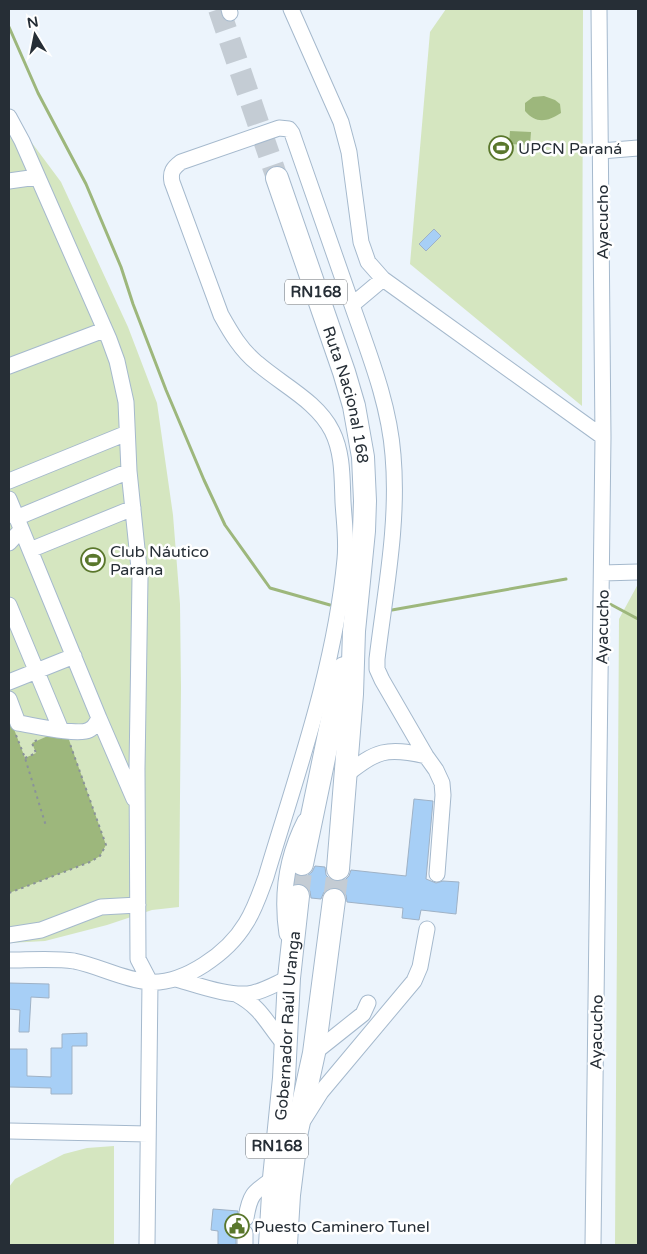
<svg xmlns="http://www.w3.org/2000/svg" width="647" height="1254" font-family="'Varela Round',sans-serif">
<rect width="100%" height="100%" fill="#ecf4fc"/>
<path fill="#d5e6c0" d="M446 9H583L582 406 410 264 430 32Z
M9 112 61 182 128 327 157 403 173 515 180 604 181 687 179 907 152 910 107 925 45 941 9 943Z
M638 584V1245H615L619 619Z
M114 1146V1245H9V1187L15 1179 64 1154 87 1148Z"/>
<path fill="#9db77c" d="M544 96 555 100 560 104 561 113C547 122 536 124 525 111V103L533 97Z
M510 131 531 132 530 145 509 144Z
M9 716 25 758 36 753 32 743 50 735 68 737 106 845 100 856 90 862 9 893Z"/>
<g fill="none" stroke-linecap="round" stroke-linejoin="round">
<path stroke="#9db77c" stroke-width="3" d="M9 27 38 93 86 184 121 267 133 304 166 390 204 480 225 525 270 588 330 605
M610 604 638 619
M392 610 566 579"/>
</g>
<path fill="#a7cff6" stroke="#9fb2c6" d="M434 229 441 236 426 251 419 244Z
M414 799 433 801 426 879 436 883 443 881 459 882 456 914 421 910 419 920 402 918 403 908 347 902 346 895 342 890 335 887 329 888 324 892 321 899 311 898 310 891 306 886 300 883 295 884 296 875 307 876 312 872 315 866 325 867 326 875 330 879 336 882 344 881 349 876 351 870 406 876Z
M9 983 49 984V998L31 997 29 1032H19L20 1010 9 1009Z
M87 1033V1046H72V1094H51V1088L9 1087V1049H27V1076L51 1077V1048H62V1034Z
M213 1209 238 1211 237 1221 240 1225 236 1233V1245H218V1231L211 1230Z"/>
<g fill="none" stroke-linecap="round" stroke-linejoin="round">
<path stroke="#c4ccd4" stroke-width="22" stroke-dasharray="22 11" stroke-linecap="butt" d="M219 9 277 178
M298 896 302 864
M334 900 338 869"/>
<g stroke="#a5b9cd" stroke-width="17">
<path id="minor" d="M229 9 230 13
M291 9 341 122 349 152 361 242 368 262 383 279 603 437
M9 117 22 141 109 339 117 361 126 402 129 471 140 578 137 769 138 959 150 982 147 1245
M601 151 638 148
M9 181 37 177
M383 279 352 305C369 354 389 403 393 455 399 523 385 592 377 659V669L382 680 426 756 436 770 442 783 443 795 437 874
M9 366 104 330
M9 481 127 433
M9 499 99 718C97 722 94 728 89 730 78 736 32 725 18 723L9 699
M16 518 129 471
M9 543 21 530
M30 550 133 508
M602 573 638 572
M9 605 61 730
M9 682 74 656
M99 718 134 799
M345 776C376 750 387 747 426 756
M287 934C281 894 286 858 305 821
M9 935 41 930 101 907 138 905
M9 960C27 960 57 958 74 961 99 966 122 979 148 982 184 985 228 953 246 923 255 909 260 893 266 877 297 773 335 668 345 559 347 540 344 520 343 502 342 478 343 453 332 431 317 401 282 385 257 363 241 350 231 333 221 315L172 182C170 172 173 168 181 162L279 128 289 129 292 133 352 305
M176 979C197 985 232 998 253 993 266 990 277 983 289 978
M236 994C263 1008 267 1025 286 1046
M314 1053 363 1014 368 1003
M304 1119 321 1092 414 981 420 967 427 929
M9 1131 148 1134
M246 1218C250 1193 254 1192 274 1178
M245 1233V1245
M593 1245 603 437 599 9"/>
</g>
<g stroke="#a5b9cd" stroke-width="24">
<g id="highway">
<path id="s1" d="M277 178 344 372 354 406 363 457 365 501 364 531 354 631 352 694 338 869"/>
<path d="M302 864 338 691 344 668"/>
<path d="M286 1244 289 1195 297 1131 314 1053 334 900"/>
<path id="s2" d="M270 1245 274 1178 284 1078 289 978 298 896"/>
</g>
</g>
<path stroke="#8a929a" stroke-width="2" stroke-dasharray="2.5 4" stroke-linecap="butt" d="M16 735 25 758 46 826
M25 758 36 753 32 743 37 740
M9 893 90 862 100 856 106 845 70 744"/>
<use href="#minor" stroke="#fff" stroke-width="15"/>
<use href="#highway" stroke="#fff" stroke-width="22"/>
</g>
<defs>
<g id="stadium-ring" transform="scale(1.25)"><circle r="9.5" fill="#fff" stroke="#5a772c" stroke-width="1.5"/><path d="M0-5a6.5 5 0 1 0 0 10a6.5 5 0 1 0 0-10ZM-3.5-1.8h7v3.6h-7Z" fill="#5a772c"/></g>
<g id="civic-ring" transform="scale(1.25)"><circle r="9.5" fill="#fff" stroke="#5a772c" stroke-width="1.5"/><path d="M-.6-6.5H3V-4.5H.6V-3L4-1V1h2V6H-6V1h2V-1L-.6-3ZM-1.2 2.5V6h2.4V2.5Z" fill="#5a772c"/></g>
</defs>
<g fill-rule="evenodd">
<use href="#stadium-ring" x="501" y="148"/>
<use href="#stadium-ring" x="93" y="560"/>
<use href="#civic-ring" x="237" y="1226"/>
</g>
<g text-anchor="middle" stroke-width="5" stroke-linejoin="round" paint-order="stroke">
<g fill="#fff" stroke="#676d72" stroke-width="1">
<rect x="285" y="279.5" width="62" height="25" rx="4"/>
<rect x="246" y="1133.5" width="62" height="25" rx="4"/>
</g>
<g font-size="15" font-weight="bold" fill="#262e36">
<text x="316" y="297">RN168</text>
<text x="277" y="1151">RN168</text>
</g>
<g font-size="16" fill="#262e36" stroke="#fff" text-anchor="start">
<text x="518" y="154">UPCN Paraná</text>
<text x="110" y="557">Club Náutico<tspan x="110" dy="18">Parana</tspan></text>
<text x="254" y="1232">Puesto Caminero Tunel</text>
</g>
<g font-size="16" fill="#262e36" stroke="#fff">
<text transform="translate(602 222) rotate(-90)" y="6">Ayacucho</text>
<text dy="6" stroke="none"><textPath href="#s1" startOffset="228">Ruta Nacional 168</textPath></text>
<text transform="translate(602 627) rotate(-89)" y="6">Ayacucho</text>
<text dy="6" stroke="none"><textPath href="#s2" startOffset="220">Gobernador Raúl Uranga</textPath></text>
<text transform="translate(596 1032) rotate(-89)" y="6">Ayacucho</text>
</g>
</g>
<rect width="647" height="1254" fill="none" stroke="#262e36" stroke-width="20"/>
<g transform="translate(35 35) rotate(350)" stroke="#ffffff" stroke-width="4" paint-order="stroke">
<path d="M0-4L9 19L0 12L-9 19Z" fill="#262e36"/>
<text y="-8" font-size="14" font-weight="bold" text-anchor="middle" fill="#262e36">N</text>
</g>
</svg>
